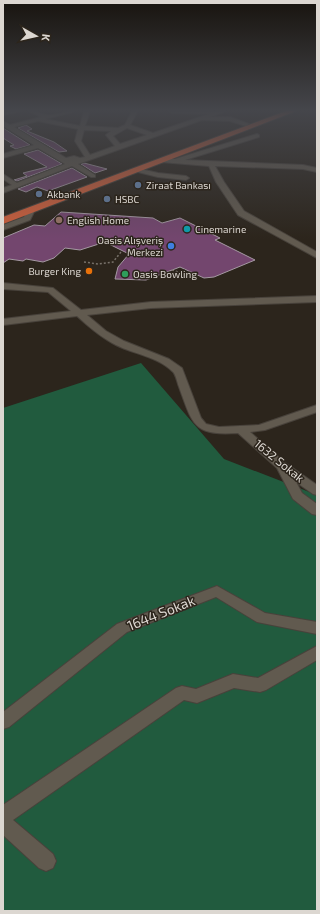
<svg xmlns="http://www.w3.org/2000/svg" width="320" height="914" font-family="'Exo 2',sans-serif">
<rect width="100%" height="100%" fill="#2c251c"/>
<path fill="#215b3e" d="M141 363 224 459 317 495V911H3V408Z"/>
<path fill="#73466e" stroke="#a599a3" d="M26 125 32 129 27 131 54 142 67 151 59 152 18 128Z
M3 128 30 145 16 149 10 146 14 145 3 138Z
M38 150 62 164 17 181 14 180 27 176 23 173 47 167 24 154Z
M84 163 107 169 95 173 81 164Z
M72 168 87 177 48 191 37 187 26 192 18 189Z
M61 212 153 218 162 223 180 218 220 238 215 240 255 260 214 277 204 278 180 267 146 280 115 279 118 267 129 254 105 242 80 250 65 248 54 258 43 262 26 259 23 261 9 259 3 263V238L34 225 45 226Z"/>
<g fill="none" stroke-linecap="round" stroke-linejoin="round">
<g stroke="#48423b" stroke-width="2">
<path id="minor" d="M3 111H22L3 115Z
M29 111C36 110 41 115 48 115 55 116 65 111 74 111L73 112 45 119 80 126 84 111H90L85 126 118 128 125 125 132 111H138L130 125 153 133 209 114 172 113 169 111H212L214 112 225 111 224 112 210 117H230L249 124 246 126 230 121 202 120 78 164 95 175V177H91L72 166 3 193V188L12 185 3 179V174L17 183 65 164 38 148 3 158V154L34 145 3 126V121L10 125 41 117ZM38 121 78 129 75 141 85 157 80 158 74 156 66 158 14 127ZM127 128 147 135 120 144 113 136ZM84 130 111 131 106 135 115 146 90 155 81 141Z
M257 134 259 135V137L185 160 303 165 317 168V172L303 169 215 166 224 182 244 211 317 252V258L238 215 216 182 209 166 161 162 158 160 161 158 175 159Z
M136 168 158 173 186 176 189 178 186 180 158 177 134 171 133 170Z
M28 208H31L35 210 30 220 3 230V225L24 217Z
M3 283 53 288 81 310 151 302 317 296V302L151 308 87 315 106 331 124 341 169 359 182 368 201 418 206 424 219 427 259 425 317 405V412L265 430 250 432 284 462 317 485V495L313 494 296 482 302 493 317 504V515L312 514 293 499 277 468 238 433C193 436 193 425 179 387 177 382 176 374 172 371 158 357 134 354 116 345 102 338 89 327 77 316L3 325V319L71 311 48 292 3 289Z
M217 586 265 613 317 622V634L257 622 216 597 127 632 9 727 3 729V712L117 624Z
M317 646V660L266 690 260 692 234 688 197 703 184 700 13 820 53 854 56 861 53 868 46 871 39 868 3 835V805L176 688 182 686 196 689 233 674 258 678Z"/>
</g>
<g stroke="#48423b" stroke-width="2">
<path id="highway" d="M286 111H296L3 224V217Z"/>
</g>
<path stroke="#79736b" stroke-width="1.5" stroke-dasharray="2 2" stroke-linecap="butt" d="M84 262 98 264 113 262 121 252
M172 270 178 272"/>
<use href="#minor" fill="#615a4f" fill-rule="evenodd"/>
<use href="#highway" fill="#d0603c" fill-rule="evenodd"/>
</g>
<linearGradient id="sky" x2="0" y2="1"><stop stop-color="#18140f"/><stop offset="0.46" stop-color="#45464b"/><stop offset="1" stop-color="#45464b" stop-opacity="0"/></linearGradient>
<rect width="320" height="239" fill="url(#sky)"/>
<g fill="#5c6f8a" stroke="#2c251c" stroke-width="1.5">
<circle cx="138" cy="185" r="4"/>
<circle cx="39" cy="194" r="4"/>
<circle cx="107" cy="199" r="4"/>
</g>
<circle fill="#8d6e63" stroke="#2c251c" stroke-width="1.5" cx="59" cy="220" r="4"/>
<circle fill="#0f9aa8" stroke="#2c251c" stroke-width="1.5" cx="187" cy="229" r="4"/>
<circle fill="#3f7fe0" stroke="#2c251c" stroke-width="1.5" cx="171" cy="246" r="4"/>
<circle fill="#e8710a" stroke="#2c251c" stroke-width="1.5" cx="89" cy="271" r="4"/>
<circle fill="#2e9e5b" stroke="#2c251c" stroke-width="1.5" cx="125" cy="274" r="4"/>
<g text-anchor="middle" stroke-width="3" stroke-linejoin="round" paint-order="stroke">
<g font-size="10" fill="#dcd7d1" stroke="#2c251c" text-anchor="start">
<text x="146" y="189">Ziraat Bankası</text>
<text x="47" y="198">Akbank</text>
<text x="115" y="203">HSBC</text>
<text x="67" y="224">English Home</text>
<text x="195" y="233">Cinemarine</text>
<text x="163" y="244" text-anchor="end">Oasis Alışveriş<tspan x="163" dy="12">Merkezi</tspan></text>
<text x="81" y="275" text-anchor="end">Burger King</text>
<text x="133" y="278">Oasis Bowling</text>
</g>
<g font-size="12" fill="#dcd7d1" stroke="#2c251c">
<text transform="translate(279 461) rotate(39)" y="4">1632 Sokak</text>
</g>
<g font-size="14" fill="#dcd7d1" stroke="#2c251c">
<text transform="translate(161 613) rotate(-22)" y="5">1644 Sokak</text>
</g>
</g>
<rect width="320" height="914" fill="none" stroke="#dcd7d1" stroke-width="8"/>
<g transform="translate(36 36) rotate(98)" stroke="#2c251c" stroke-width="3" paint-order="stroke">
<path d="M0-3L7 15L0 10L-7 15Z" fill="#dcd7d1"/>
<text y="-6" font-size="11" font-weight="bold" text-anchor="middle" fill="#dcd7d1">K</text>
</g>
</svg>
